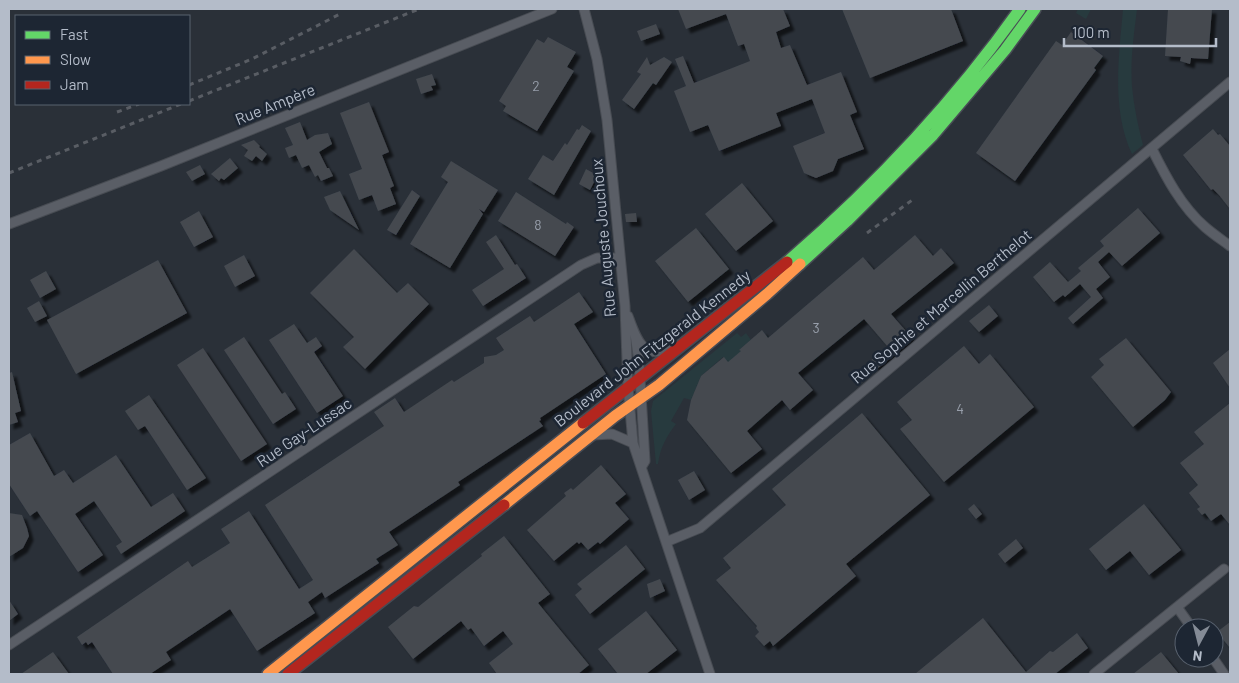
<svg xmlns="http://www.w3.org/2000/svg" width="1239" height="683" font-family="Barlow,sans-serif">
<defs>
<filter id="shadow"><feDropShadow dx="4.5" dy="4.5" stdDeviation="1" flood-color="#0009"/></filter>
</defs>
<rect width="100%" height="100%" fill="#2a3038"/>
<path fill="#273a3e" d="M1078 9H1091L1086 19 1076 13Z
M1123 9H1137C1134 34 1130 61 1132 87 1134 107 1138 126 1143 145L1132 154C1111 109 1119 57 1123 9Z
M737 333 741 337 746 333 751 340 739 350 741 351 731 366 723 357 701 376 691 400 684 398 671 421 676 424C666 437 660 448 658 464H656L651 411 653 401Z"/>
<path fill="#444950" filter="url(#shadow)" d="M678 9H783L790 26 776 32 781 48 790 45 807 85 841 72 857 112 850 115 864 149 838 159 833 171 816 178 804 173 793 146 825 133 812 99 776 113 781 126 719 151 708 125 690 132 674 91 686 86 675 59 683 56 694 83 750 61 744 44 738 46 726 14 686 29Z
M842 9H951L963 41 870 78Z
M1168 9H1212L1208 59 1191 58 1190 64 1180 61 1181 57 1165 56Z
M656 24 660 34 641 41 637 31Z
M1071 32 1103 56 1094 68 1096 70 1015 181 976 153 1056 41 1062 45Z
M548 37 576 52 567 67 574 71 537 131 503 111 506 106 499 101 537 39 544 43Z
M647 57 650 65 664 57 672 62 656 85 653 83 634 109 622 100 641 74 637 72Z
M432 74 436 85 431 86 433 90 421 94 416 79Z
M369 102 389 152 382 155 394 186 390 188 396 204 378 211 372 195 359 200 349 174 362 169 340 113Z
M300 122 307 140 315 135 328 133 332 144 319 152 327 168H329L333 176 321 181 318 175 315 177 309 165 302 168 296 155 289 158 285 148 293 145 285 128Z
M582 125 591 131 554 195 528 179 543 155 553 161 565 143 567 145 577 129 579 130Z
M1213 129 1218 135 1220 134 1230 146V209L1219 195 1213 189 1211 190 1183 155Z
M254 140 260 146 259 147 267 154 262 161 256 156 252 161 244 156 248 150 241 145Z
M230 158 238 168 224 180 221 178 219 181 211 174Z
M451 161 498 190 484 212 479 209 483 214 450 268 410 244 448 182 441 177Z
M200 165 205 174 192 181 186 172Z
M586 169 595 174 594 176 596 178 590 190 579 184Z
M742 183 773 221 736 251 705 214Z
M412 190 420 196 396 235 387 230Z
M340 191 359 230 330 210 324 197Z
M516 192 566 224 567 222 574 227 555 256 498 221Z
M1138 208 1160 233 1122 266 1109 252 1098 262 1110 277 1096 289 1103 298 1073 324 1068 318 1091 297 1080 284 1065 297 1063 295 1054 302 1033 277 1050 262 1068 282 1081 271 1078 268 1104 246 1100 241Z
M199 211 213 237 194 247 180 222Z
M636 213 637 222H626L625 214Z
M696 228 729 269 688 302 655 261Z
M496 235 515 265 517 264 526 278 483 306 472 290 504 269 486 242Z
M915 235 933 256 941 248 954 263 891 314 913 339 877 369 870 361 888 347 864 319 798 373 813 390 790 410 782 400 747 431 762 449 731 473 687 420 691 400 701 376 724 357 728 362 741 351 739 350 762 330 768 338 863 257 874 270Z
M354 249 397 293 408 283 429 304 365 369 343 347 354 337 310 293Z
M244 255 255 276 235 287 224 266Z
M158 260 187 313 76 374 47 320Z
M46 271 56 289 40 298 30 280Z
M579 292 593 312 574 324 606 374 540 418 541 420 539 421 543 426 458 482 460 485 389 532 398 545 376 559 379 563 325 598 322 592 308 602 315 613 257 651 230 609 166 652 171 660 150 674H113L92 642 88 645 86 642 82 645 77 637 188 561 192 567 230 543 221 529 249 511 299 589 313 580 265 505 384 426 374 412 395 398 404 412 452 380 454 382 484 363V357L496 355 504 350 496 338 530 316 534 322Z
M39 301 47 316 35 322 27 308Z
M989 305 998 316 979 332 969 321Z
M294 324 307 343 316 337 322 346 314 352 343 396 317 413 269 340Z
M244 337 282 394 285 392 296 409 273 424 224 350Z
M1126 338 1171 392 1165 400 1133 427 1091 377 1104 365 1099 359Z
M964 346 979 364 990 354 1034 407 944 482 900 429 912 420 897 402Z
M203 348 267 444 241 461 177 365Z
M1230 349V388L1213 363Z
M12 372 21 411 15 413 18 422 9 425V373Z
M149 395 206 478 187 490 145 426 138 430 125 411Z
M1230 403V525L1221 514 1211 521 1205 513 1202 515 1197 509 1200 507 1189 493 1198 485 1180 463 1204 444 1194 432Z
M862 413 930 495 846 564 856 576 773 646 770 641 764 646 755 636 759 632 756 628 757 626 716 580 731 568 723 558 786 505 772 489Z
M30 433 54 476 64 470 73 483 116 455 151 507 173 493 185 511 121 554 116 546 122 542 94 501 75 514 103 555 78 572 37 511 30 516 9 484V445Z
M601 465 626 494 615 503 629 519 600 544 598 542 588 550 581 542 579 544 577 542 554 561 527 530 566 496 564 493 571 488 573 490Z
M694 471 705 490 689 500 678 480Z
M974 504 982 514 976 519 968 509Z
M1144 504 1181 550 1149 575 1130 551 1106 570 1089 549Z
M9 513 22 515 27 528 29 536 23 548 9 557Z
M504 536 550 594 538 603 589 665 578 674H497L489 663 513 644 503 631 484 646 471 628 468 630 461 621 413 659 388 627 414 606 418 607 482 556 481 554Z
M1016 539 1023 548 1005 563 998 554Z
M626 545 645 569 590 614 575 595 582 589 577 584Z
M660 579 665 591 650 598 647 584Z
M9 600 18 614 9 621Z
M646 611 677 650 646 674H618L598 649Z
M983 618 1026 672 1050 651 1053 652 1077 633 1088 648 1055 674H915Z
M1230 622V648L1217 632Z
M53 652 69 674H21Z
M1161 652 1179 674H1133Z"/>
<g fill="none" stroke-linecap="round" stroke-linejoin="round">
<g stroke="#484c53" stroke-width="11">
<path id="street" d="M584 9 597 59 607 120 625 306 628 387 633 443 710 674
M1152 149C1166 177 1181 206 1205 227 1213 234 1222 240 1230 246
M9 224 161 166 552 9
M628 316C637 341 642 359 673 349
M635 334 639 362 643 427 645 461 642 466
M593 435 612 434 633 443
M666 542 700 528 1230 82
M1177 607 1192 628
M9 645 581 265 597 258H619
M1213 658 1224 674
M1094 674 1224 569"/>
</g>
<g stroke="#484c55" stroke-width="14">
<path id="fast" d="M787 262C873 188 954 102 1020 9
M800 264 847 221 933 135 1005 50 1035 9"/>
</g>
<g stroke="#484c55" stroke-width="14">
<path id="slow" d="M504 505 615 416 659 385 767 294 800 264
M268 674 583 423"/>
</g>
<g stroke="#484c55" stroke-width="14">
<path id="jam" d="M583 423 787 262
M288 674 504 505"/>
</g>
<use href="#street" stroke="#5a5e66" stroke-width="9"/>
<use href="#fast" stroke="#63d668" stroke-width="11"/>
<use href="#slow" stroke="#ff974d" stroke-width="11"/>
<use href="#jam" stroke="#b3261e" stroke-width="11"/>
<path stroke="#595d64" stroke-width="3" stroke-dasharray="5 5" stroke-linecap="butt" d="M189 85 252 59 342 13
M189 101 419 9
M117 112 139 104
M9 173 181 104
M867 233 915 198"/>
</g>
<g text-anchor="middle" stroke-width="5" stroke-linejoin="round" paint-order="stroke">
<g font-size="14" fill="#989fab">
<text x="536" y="91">2</text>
<text x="538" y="230">8</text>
<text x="816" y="333">3</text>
<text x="960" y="414">4</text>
</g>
<g font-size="16" fill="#b4bcc9" stroke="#1d2633">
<text transform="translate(275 104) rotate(-22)" y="6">Rue Ampère</text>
<text transform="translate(603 238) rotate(-95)" y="6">Rue Auguste Jouchoux</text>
<text transform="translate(941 306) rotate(-40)" y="6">Rue Sophie et Marcellin Berthelot</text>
<text transform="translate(652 348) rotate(-38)" y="6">Boulevard John Fitzgerald Kennedy</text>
<text transform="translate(304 432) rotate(-34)" y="6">Rue Gay-Lussac</text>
</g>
</g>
<rect width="1239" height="683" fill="none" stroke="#b4bcc9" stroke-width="20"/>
<rect x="15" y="15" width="175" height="90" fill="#1d2633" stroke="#59626f"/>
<rect x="25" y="31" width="25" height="8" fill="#63d668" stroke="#59626f"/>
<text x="60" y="40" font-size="15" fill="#b4bcc9">Fast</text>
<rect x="25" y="56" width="25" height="8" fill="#ff974d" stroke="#59626f"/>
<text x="60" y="65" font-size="15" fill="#b4bcc9">Slow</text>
<rect x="25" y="81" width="25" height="8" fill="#b3261e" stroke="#59626f"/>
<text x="60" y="90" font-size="15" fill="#b4bcc9">Jam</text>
<g transform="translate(1199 643) rotate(187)"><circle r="24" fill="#1d2633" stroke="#59626f"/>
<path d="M0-4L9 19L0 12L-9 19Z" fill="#848b96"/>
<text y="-8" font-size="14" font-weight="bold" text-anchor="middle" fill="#b4bcc9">N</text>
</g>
<path d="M1064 38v8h152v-8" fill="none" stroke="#b4bcc9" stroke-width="2.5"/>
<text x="1072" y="38" font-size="15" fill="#b4bcc9" stroke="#1d2633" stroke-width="4" paint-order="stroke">100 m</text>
</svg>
